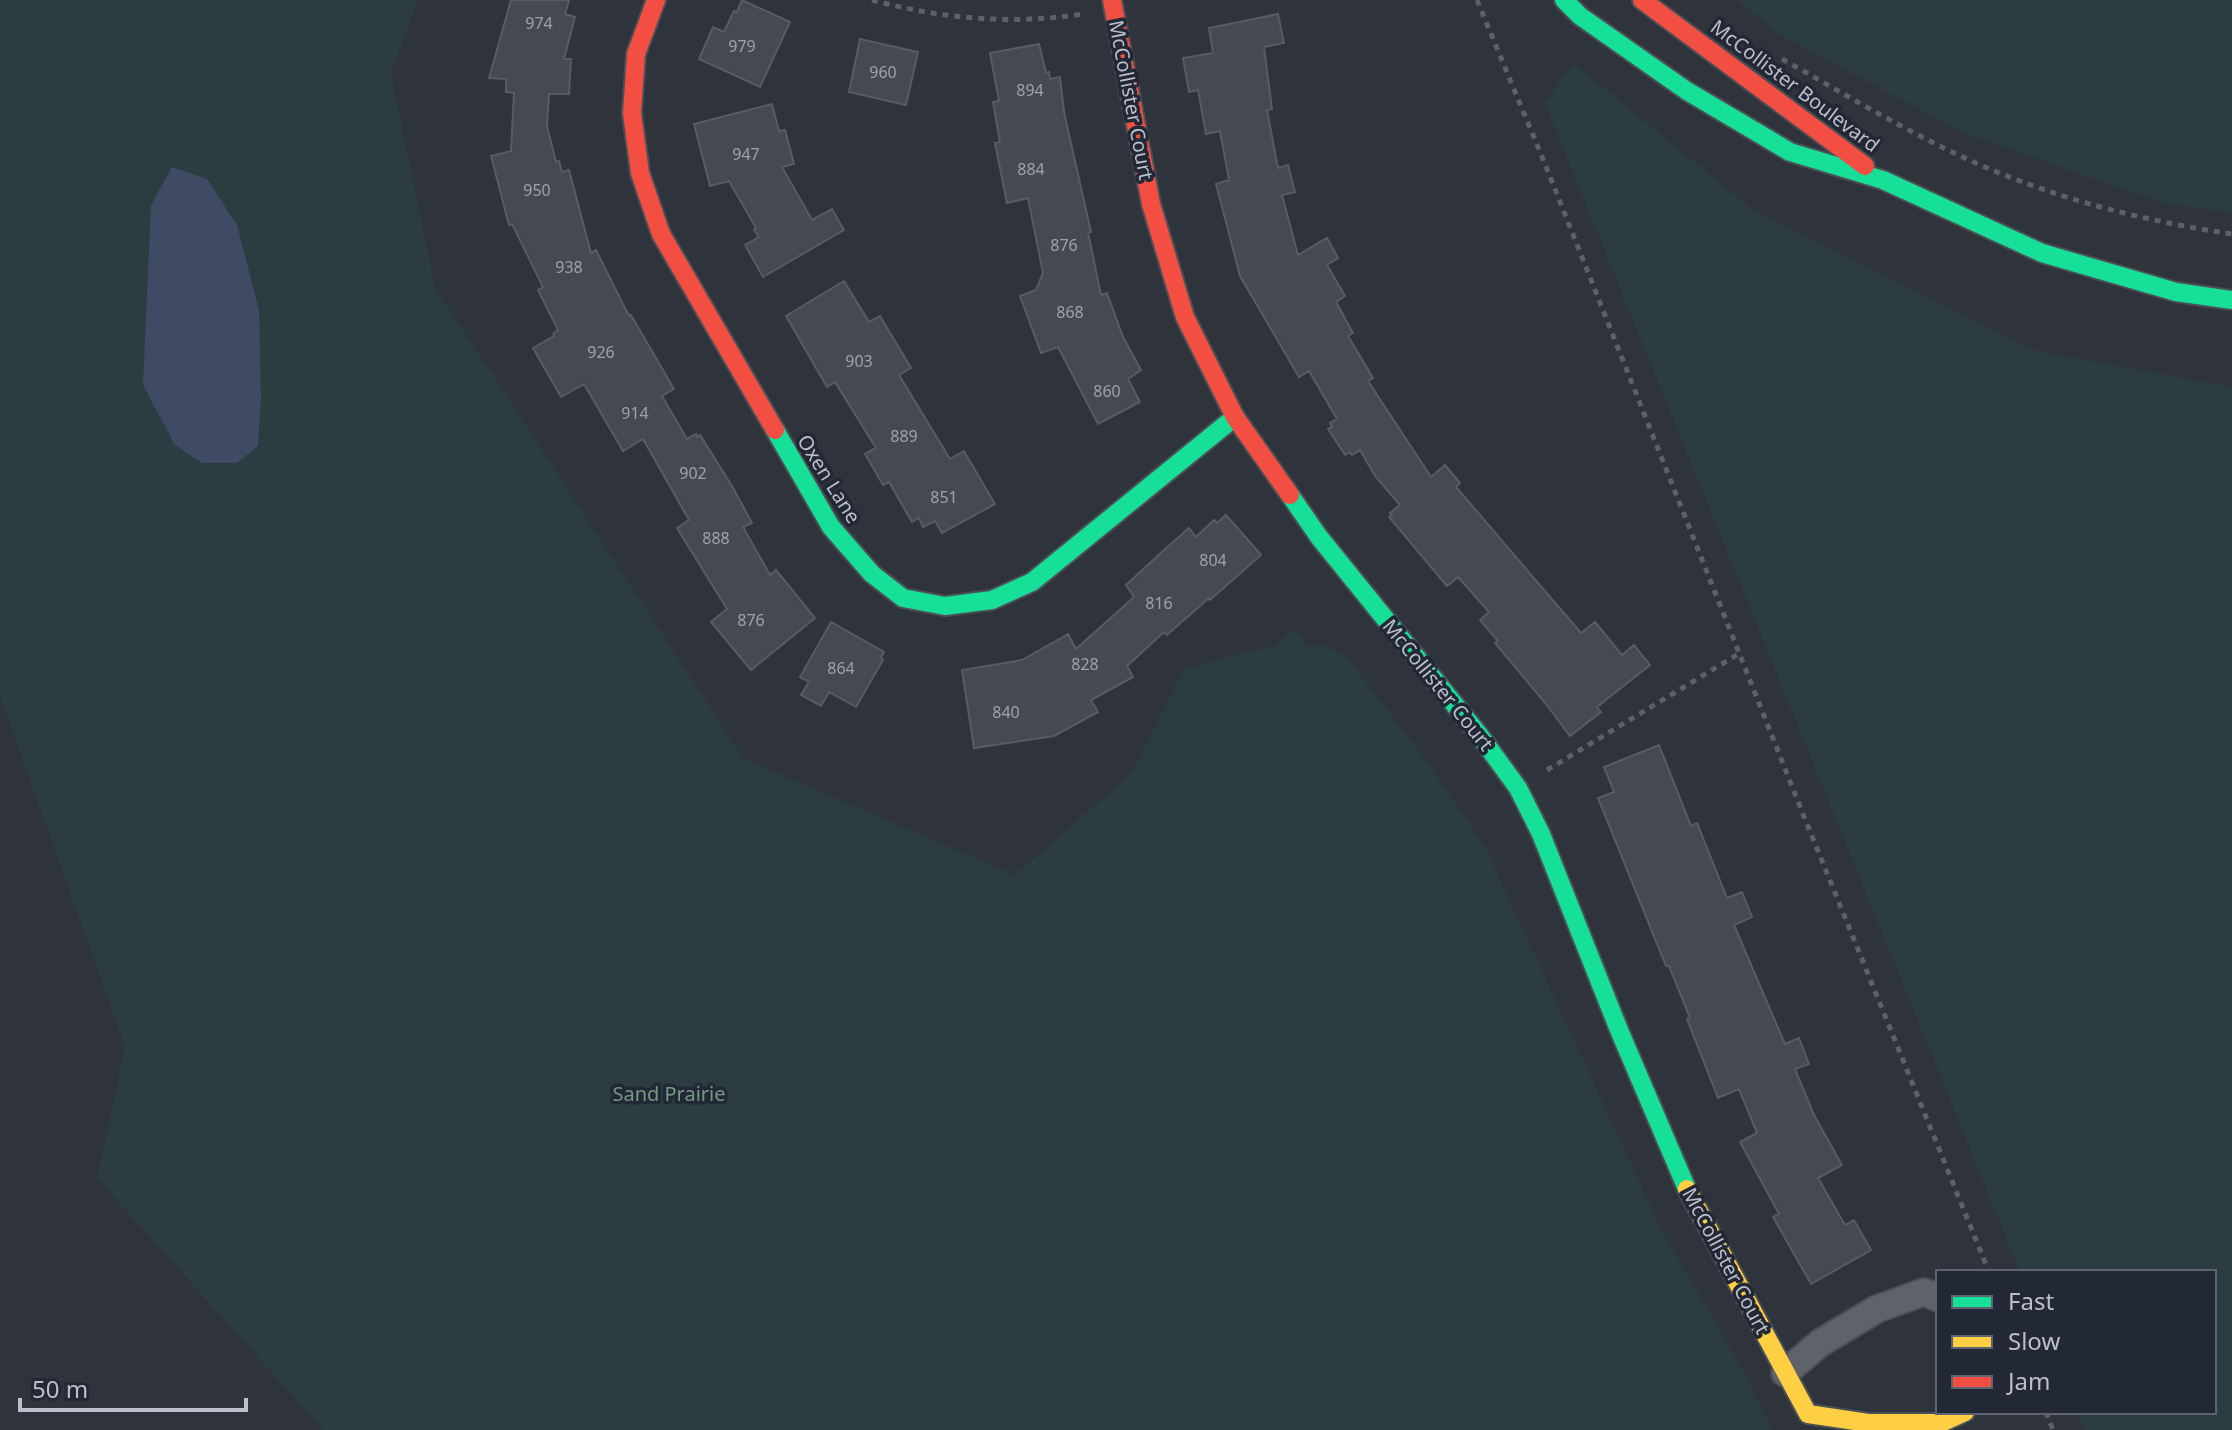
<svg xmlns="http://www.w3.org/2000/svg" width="2232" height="1430" font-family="'Noto Sans',sans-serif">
<rect width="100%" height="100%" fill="#2f333b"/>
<path fill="#2c3d42" d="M0 0H418L391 73 435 287 744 759 1015 875 1132 773 1184 669 1253 650 1273 648 1295 629 1308 646 1324 645 1346 657 1414 744 1485 847 1662 1231 1743 1370 1772 1430H323L97 1178 125 1047 0 696Z
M1738 0H2232V212L2167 204 1966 134 1778 34Z
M1573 63 1752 209 2036 351 2232 387V1430H2084L2077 1412H2214V1272H2020L1545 104Z"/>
<path fill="#3f4b65" d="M172 167 207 179 237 225 259 310 261 399 258 446 237 463H202L175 445 143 385 151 205Z"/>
<path fill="#464950" stroke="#575b63" stroke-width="2" d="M511 0H569L565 14 575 17 564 59H571L569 94H549L547 126 556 162 559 161 562 172 569 170 591 253 596 250 629 316 631 315 674 389 662 396 687 439 696 434 697 437 700 435 732 486 752 523 743 527 770 575 776 570 815 618 751 670 711 622 727 609 677 528 689 520 643 439 623 451 584 384 561 397 533 348 554 336 553 334 558 330 538 290 543 287 512 224 509 225 491 156 511 151 514 93 506 92V79L489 78Z
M742 0 790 22 760 87 699 59 713 27 724 32 734 11 737 12Z
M1278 14 1284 43 1264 47 1272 109 1267 110 1278 168 1288 165 1295 192 1282 195 1298 255 1327 238 1338 258 1327 265 1345 296 1336 302 1353 333 1348 336 1373 378 1368 381 1431 477 1445 465 1460 483 1456 487 1581 633 1595 622 1622 655 1634 645 1650 665 1597 707 1601 712 1570 736 1546 704 1495 643 1498 641 1480 620 1489 612 1458 577 1447 586 1389 517 1392 515 1390 513 1400 505 1375 476 1360 450 1352 455 1350 452 1345 455 1328 429 1332 427 1330 423 1337 419 1309 371 1299 377 1240 276 1216 184 1229 180 1220 131 1206 134 1198 90 1189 92 1183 58 1213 53 1209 28Z
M860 39 918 52 906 105 849 92Z
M1039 44 1046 73 1049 72 1050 79 1060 77 1064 112 1091 232H1088L1101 295 1107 293 1123 337 1141 370 1128 379 1140 402 1098 424 1058 347 1041 353 1020 296 1036 290 1043 273 1028 198 1007 203 995 143 1000 142 993 102 999 101 990 53Z
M772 104 779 131 785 130 794 164 782 167 812 220 832 209 844 230 763 277 745 245 759 237 754 230 756 228 729 181 710 186 694 124Z
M844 281 869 322 880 316 911 368 899 375 950 459 964 451 995 504 942 533 935 521 923 527 919 518 912 522 889 482 883 485 865 454 876 448 835 382 827 387 786 316Z
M1226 515 1261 555 1210 600 1209 598 1167 635 1164 632 1127 666 1133 677 1091 700 1098 712 1054 736 974 748 962 670 1022 660 1068 634 1076 649 1134 597 1126 585 1163 551 1189 528 1196 537 1214 520 1217 523Z
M831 622 884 652 881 658 883 660 856 707 829 692 821 706 801 695 809 682 800 677Z
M1659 745 1691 826 1697 823 1727 898 1742 892 1752 917 1734 925 1785 1044 1799 1038 1809 1064 1795 1069 1814 1115 1842 1165 1818 1178 1845 1225 1854 1220 1871 1250 1811 1284 1773 1217 1779 1214 1740 1142 1757 1133 1739 1089 1718 1098 1687 1019 1690 1018 1669 966H1666L1598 798 1614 792 1604 767Z"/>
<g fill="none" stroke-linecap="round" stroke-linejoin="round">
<g stroke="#4c4f56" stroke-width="30">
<path id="street" d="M1785 1373 1820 1343 1877 1309 1924 1292 1938 1298"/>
</g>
<g stroke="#4c4f56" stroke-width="22">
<path id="fast" d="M1564 0 1580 16 1687 91 1790 152 1883 180 2042 253 2176 292 2232 300
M775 430 831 527 872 574 903 598 945 606 992 600 1032 582 1235 417
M1290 495 1319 537 1480 736 1518 788 1541 834 1619 1030 1687 1189"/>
</g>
<g stroke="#4c4f56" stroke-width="22">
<path id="slow" d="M1687 1189 1808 1414 1868 1423H1941L1965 1412"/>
</g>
<g stroke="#4c4f56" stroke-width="22">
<path id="jam" d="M656 0 636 54 632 113 640 173 661 234 775 430
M1112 0 1151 204 1185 317 1235 417 1290 495
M1642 0 1865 166"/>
</g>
<path stroke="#5d6167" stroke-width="5" stroke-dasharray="6 6" stroke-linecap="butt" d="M872 0C942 19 1012 25 1083 14
M1477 0 1545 164 1803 814 1989 1272
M1782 59C1859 102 1936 150 2020 181 2085 206 2163 224 2232 234
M1547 770 1740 653
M2046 1412 2053 1430"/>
<use href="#street" stroke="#5f6269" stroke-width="26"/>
<use href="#fast" stroke="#16e098" stroke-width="18"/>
<use href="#slow" stroke="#ffcf43" stroke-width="18"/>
<use href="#jam" stroke="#f24e42" stroke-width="18"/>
</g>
<g text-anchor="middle" stroke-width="7" stroke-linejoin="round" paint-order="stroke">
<g font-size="16" fill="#9da2ac">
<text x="539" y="29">974</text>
<text x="742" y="52">979</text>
<text x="883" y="78">960</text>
<text x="1030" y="96">894</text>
<text x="746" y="160">947</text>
<text x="1031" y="175">884</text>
<text x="537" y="196">950</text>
<text x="1064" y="251">876</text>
<text x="569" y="273">938</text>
<text x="1070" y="318">868</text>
<text x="601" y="358">926</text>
<text x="859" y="367">903</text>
<text x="1107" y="397">860</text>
<text x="635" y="419">914</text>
<text x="904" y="442">889</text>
<text x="693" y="479">902</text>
<text x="944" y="503">851</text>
<text x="716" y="544">888</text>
<text x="1213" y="566">804</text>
<text x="1159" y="609">816</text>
<text x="751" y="626">876</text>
<text x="1085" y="670">828</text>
<text x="841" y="674">864</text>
<text x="1006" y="718">840</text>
</g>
<g font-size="20" fill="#babfcb" stroke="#222836">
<text transform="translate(1795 86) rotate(37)" y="7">McCollister Boulevard</text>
<text transform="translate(1131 100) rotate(79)" y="7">McCollister Court</text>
<text transform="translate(829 479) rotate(58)" y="7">Oxen Lane</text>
<text transform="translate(1438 685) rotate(51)" y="7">McCollister Court</text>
<text transform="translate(1726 1261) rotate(62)" y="7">McCollister Court</text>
</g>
<g font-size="20" fill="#749a80" stroke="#222836">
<text x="669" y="1101">Sand Prairie</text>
</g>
</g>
<rect x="1936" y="1270" width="280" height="144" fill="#222836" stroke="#5f6472" stroke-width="2"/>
<rect x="1952" y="1296" width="40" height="12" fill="#16e098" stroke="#5f6472" stroke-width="2"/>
<text x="2008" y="1310" font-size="24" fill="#babfcb">Fast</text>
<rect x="1952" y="1336" width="40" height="12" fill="#ffcf43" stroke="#5f6472" stroke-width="2"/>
<text x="2008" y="1350" font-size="24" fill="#babfcb">Slow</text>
<rect x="1952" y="1376" width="40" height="12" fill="#f24e42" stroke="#5f6472" stroke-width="2"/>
<text x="2008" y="1390" font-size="24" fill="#babfcb">Jam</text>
<path d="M20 1398v12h226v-12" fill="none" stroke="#babfcb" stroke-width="4"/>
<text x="32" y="1398" font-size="24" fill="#babfcb" stroke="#222836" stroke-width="6" paint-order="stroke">50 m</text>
</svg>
